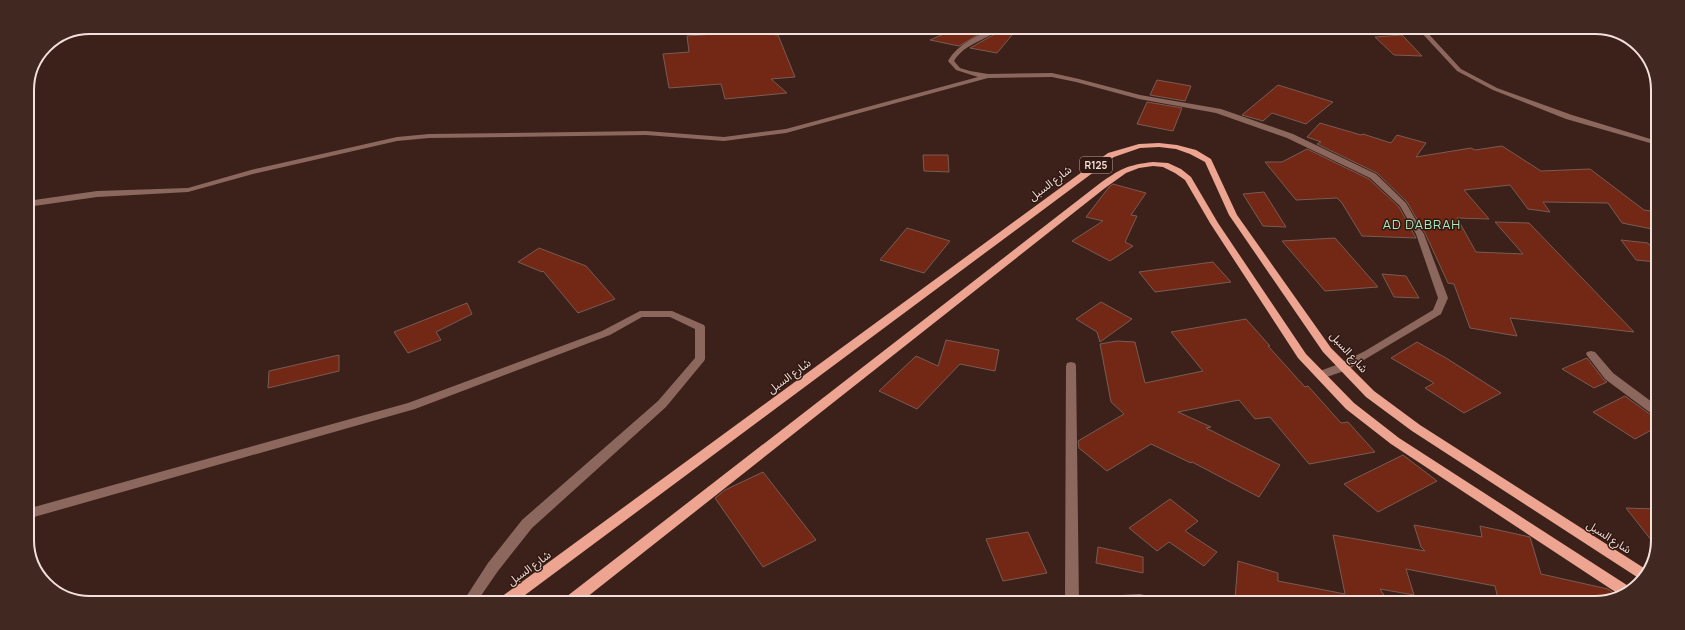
<svg xmlns="http://www.w3.org/2000/svg" width="1685" height="630" font-family="Manrope,'Noto Sans Arabic',sans-serif">
<rect width="100%" height="100%" fill="#3b211a"/>
<path fill="#722815" stroke="#795b53" d="M955 29H988L959 46 930 40Z
M1001 29H1017L997 53 970 48 995 34Z
M744 32 745 34 775 32V35H778L795 77 771 79 787 93 725 99 721 84 669 88 663 54 689 52 687 36Z
M1402 35 1422 56 1394 55 1375 37Z
M1157 80 1191 86 1185 101 1150 95Z
M1278 85 1333 102 1306 124 1272 113 1263 121 1242 115Z
M1147 102 1182 108 1173 131 1137 124Z
M1320 123 1361 135 1363 134 1391 143 1397 135 1426 143 1416 157 1471 148 1475 150 1502 146 1541 171 1590 169 1644 210 1657 212V230L1622 223 1608 203 1543 202 1550 212 1528 209 1510 185 1464 190 1489 219 1457 218 1476 252 1523 254 1495 222 1529 223 1634 332 1510 318 1517 336 1470 328 1454 284 1448 283 1425 233 1407 202 1377 173 1317 144 1321 142 1307 137Z
M1307 149 1369 179 1399 207 1416 238 1362 236 1342 203 1337 198 1296 200 1265 162H1282Z
M923 155H948L949 172 924 171Z
M1113 184 1146 193 1131 215 1137 216 1125 242 1133 246 1110 261 1072 241 1103 221 1086 217 1109 187Z
M1264 192 1286 227 1263 226 1243 194Z
M907 228 950 241 924 273 880 260Z
M1335 238 1378 287 1325 291 1282 241Z
M1621 240 1648 243 1657 255V262L1636 260Z
M539 248 586 266 615 299 578 313 543 271 542 272 518 262Z
M1213 262 1231 282 1155 292 1139 272Z
M1382 274 1406 276 1419 298 1394 297Z
M1101 302 1132 319 1100 342 1097 332 1076 319Z
M467 303 472 314 436 332 441 340 408 353 394 332Z
M1246 319 1270 346H1268L1305 387 1308 386 1341 423 1348 422 1375 452 1309 464 1270 417 1255 419 1239 400 1178 412 1211 427 1206 428 1280 465 1259 497 1192 462 1191 463 1151 444 1107 471 1079 448 1078 441 1124 414 1111 402 1100 344 1117 341 1135 342 1145 383 1203 371 1171 332Z
M946 340 999 350 995 371 960 364 917 409 879 391 916 356 938 366Z
M1417 342 1446 358 1501 393 1464 413 1425 388 1434 383 1391 358Z
M339 355V371L268 388 269 371Z
M1587 358 1604 380 1607 382 1594 388 1562 369Z
M1625 396 1651 415 1656 416 1655 428 1635 439 1593 412Z
M1403 455 1437 481 1378 512 1344 484Z
M763 472 816 540 763 567 715 498 725 490Z
M1170 499 1198 521 1185 531 1217 552 1204 566 1169 542 1157 551 1129 528Z
M1626 508 1655 509V545Z
M1414 525 1482 537 1480 526 1530 537 1541 574 1608 589 1618 596 1595 603H1499L1495 586 1406 569 1414 595 1380 589 1389 603 1347 602 1345 595V602H1244L1235 599 1238 561 1278 573V581L1345 594 1333 535 1425 551 1421 547Z
M1028 532 1047 573 1003 581 986 539Z
M1098 547 1143 557V573L1096 563Z"/>
<g fill="none" stroke-linecap="round" stroke-linejoin="round">
<path fill="#8b675d" fill-rule="evenodd" d="M992 29H1000C985 41 965 43 954 61L960 68 970 71 988 74 1052 73 1079 79 1140 95 1221 109 1293 134 1376 174 1406 203 1424 234 1448 298 1441 314 1347 370 1321 379 1317 378 1316 375 1317 372 1339 364 1365 351 1433 310 1438 298 1416 234 1400 206 1370 178 1287 138 1216 113 1139 99 1076 82 1052 77 988 78 786 133 724 141 646 135 429 138 397 141 253 174 188 192 97 197 27 207V201L97 191 188 188 251 170 397 137 429 134 646 131 724 137 786 129 978 77 956 70 948 61C958 44 975 37 992 29Z
M1419 30H1425L1461 69 1497 88 1572 115 1657 141V145L1566 119 1493 90 1457 71Z
M640 311H672L704 325 705 327V359L704 361 666 407 532 528 498 571 478 600H464L488 563 522 520 658 401 695 358V329L670 317H642L610 335 415 409 27 519V509L408 403 602 331Z
M1591 351 1595 352 1613 373 1656 405V415L1652 414 1605 379 1586 354 1587 352Z
M1071 362 1075 363 1076 366 1079 602H1065L1066 366 1067 363Z
M1140 594 1157 598 1159 602H1097L1099 598 1104 596Z"/>
<path fill="#eda490" fill-rule="evenodd" d="M1159 143 1177 145 1196 150 1211 159 1237 215 1331 348 1374 391 1420 425 1647 570 1640 579 1412 431 1366 397 1323 352 1229 215 1205 162 1190 154 1176 149 1159 147 1140 148 1114 157 517 601H499L501 597 1108 153 1139 144Z
M1153 162 1168 163 1181 169 1191 177 1218 223 1306 354 1354 403 1399 438 1633 589 1630 592 1620 595 1391 444 1346 409 1298 358 1210 223 1185 180 1175 173 1163 167 1153 166 1139 168 1126 173 1105 188 582 601H564L566 597 1099 184C1120 169 1127 165 1153 162Z"/>
</g>
<g text-anchor="middle" stroke-width="3" stroke-linejoin="round" paint-order="stroke">
<rect fill="#311811" stroke="#b9a49e" stroke-width="1" x="1080" y="157" width="32" height="16" rx="3"/>
<g font-size="10" font-weight="bold" fill="#f3e0db">
<text x="1096" y="169">R125</text>
</g>
<g font-size="11" fill="#f3e0db" stroke="#311811">
<text transform="translate(1050 183) rotate(-37)" y="4">شارع السبل</text>
<text transform="translate(1349 352) rotate(48)" y="4">شارع السبل</text>
<text transform="translate(789 376) rotate(-36)" y="4">شارع السبل</text>
<text transform="translate(1609 537) rotate(33)" y="4">شارع السبل</text>
<text transform="translate(529 568) rotate(-36)" y="4">شارع السبل</text>
</g>
<g font-size="13" letter-spacing="1" fill="#a0efc2" stroke="#311811">
<text x="1422" y="229">AD DABRAH</text>
</g>
</g>
<path d="M0 0H1685V630H0ZM90 34H1595A56 56 0 0 1 1651 90V540A56 56 0 0 1 1595 596H90A56 56 0 0 1 34 540V90A56 56 0 0 1 90 34Z" fill="#412821" fill-rule="evenodd"/>
<path fill="none" stroke="#f3e0db" stroke-width="2" d="M90 34H1595A56 56 0 0 1 1651 90V540A56 56 0 0 1 1595 596H90A56 56 0 0 1 34 540V90A56 56 0 0 1 90 34Z"/>
</svg>
